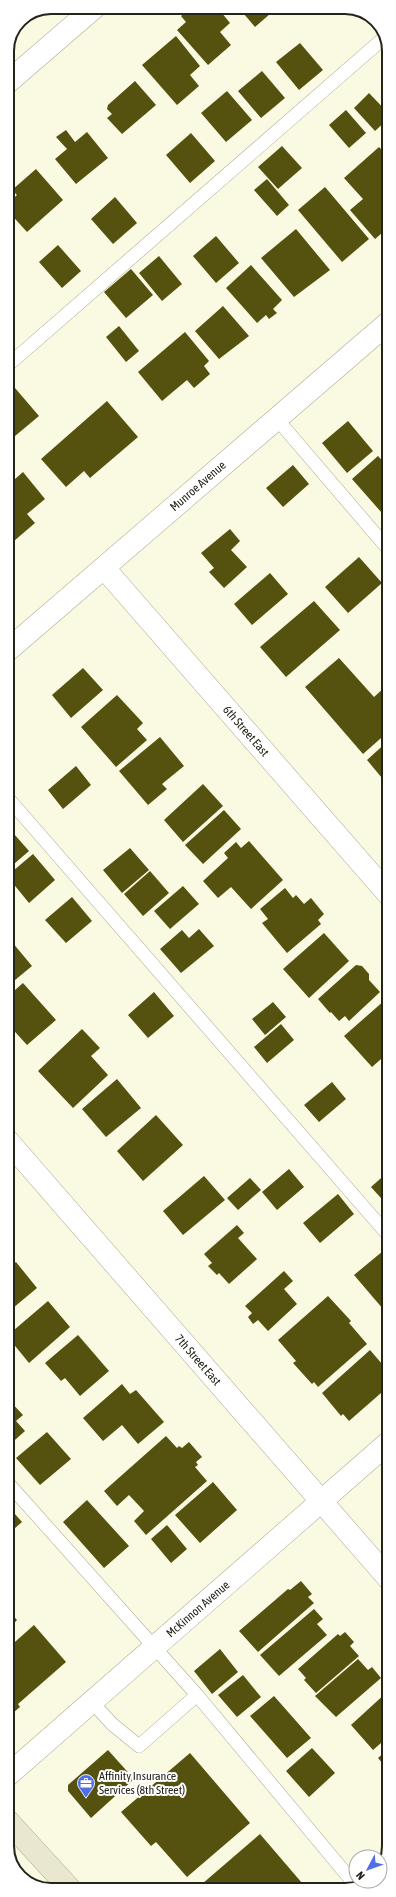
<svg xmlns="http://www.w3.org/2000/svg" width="396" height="1897" font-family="'Asap Condensed',sans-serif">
<rect width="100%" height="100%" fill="#faf9e2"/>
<path fill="#55510e" d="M191 7H217L230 23 220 32 231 45 208 65 177 30 186 22 181 16Z
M238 7H278L255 27Z
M176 36 200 66 190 75 199 86 177 105 142 65Z
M300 43 323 70 299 90 276 62Z
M262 71 285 98 261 118 238 91Z
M135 81 156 105 122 134 107 118 112 114 107 109 108 105Z
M227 91 252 120 226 142 201 113Z
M369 93 389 114V118L375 131 354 108Z
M346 110 366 133 349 148 329 125Z
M66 130 75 142 87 132 108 158 76 184 55 159 67 149 56 137Z
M191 133 215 161 190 183 166 155Z
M282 146 302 168 278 189 258 167Z
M379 147 389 157V213L386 216 389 219V227L375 239 350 210 363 199 344 178Z
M36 169 63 200 27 232 7 210V204L17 195 12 190Z
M267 179 289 205 277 216 254 190Z
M325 187 369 239 342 262 298 210Z
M115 197 137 223 113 244 91 219Z
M296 229 330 270 294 297 261 258Z
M216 236 239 263 216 283 193 256Z
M58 245 81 271 62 288 39 262Z
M159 256 182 284 162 301 139 273Z
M251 265 282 300 273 309 277 313 269 319 266 315 257 323 226 288Z
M131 269 153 295 126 318 104 292Z
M223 306 249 336 219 359 195 331Z
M119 326 139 351 126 362 106 337Z
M185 332 209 361 204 366 210 374 194 388 187 380 162 401 138 372Z
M15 388 39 416 15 436 7 426V395Z
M107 401 138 437 90 478 84 471 66 487 41 459Z
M348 421 373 451 347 473 322 443Z
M378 456 389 468V521L352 479Z
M293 465 309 484 283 507 266 488Z
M23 472 45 499 27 514 35 523 7 547V486Z
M230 529 240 541 231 550 247 567 224 588 209 572 214 568 201 553Z
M359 557 382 583 348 613 325 587Z
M270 573 288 594 252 625 234 604Z
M314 601 340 630 286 677 260 647Z
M339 658 374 697 385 687 389 691V731L363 754 305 687Z
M83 668 103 690 71 718 52 695Z
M117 695 143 723 137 729 147 740 116 767 81 727Z
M160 737 184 766 162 784 167 789 148 805 119 771Z
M389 740V776L387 774 382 778 367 760Z
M76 766 91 785 63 809 48 790Z
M203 784 223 806 183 842 164 820Z
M224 810 241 829 203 864 185 845Z
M7 826 29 851 7 870Z
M249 841 283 880 251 909 231 887 218 898 203 881 228 858 224 853 236 842 241 848Z
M130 848 149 870 122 893 103 870Z
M33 854 55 880 29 903 7 876Z
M150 871 169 893 143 916 124 894Z
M183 886 199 904 170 929 154 911Z
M285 888 293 898 296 895 304 904 311 898 324 914 318 920 321 924 287 953 262 923 268 919 260 909Z
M72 897 92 921 66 943 45 920Z
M199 929 214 946 181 973 160 949 182 930 189 938Z
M324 933 349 961 309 998 283 969Z
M7 936 32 966 9 985 7 983Z
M356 965 362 966 369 974V980L380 992 349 1021 345 1016 339 1021 331 1012 330 1013 318 999Z
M23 983 56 1020 27 1045 7 1023V997Z
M154 992 174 1016 148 1038 128 1015Z
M385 1000 389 1005V1052L372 1067 344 1036Z
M273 1002 286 1017 265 1035 252 1019Z
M281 1024 294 1040 267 1063 254 1047Z
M82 1029 100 1048 91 1056 108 1075 73 1108 38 1071Z
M117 1079 141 1108 106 1137 82 1109Z
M332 1082 346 1099 319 1122 304 1105Z
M156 1115 183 1145 143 1181 117 1151Z
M289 1169 304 1187 277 1210 262 1192Z
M389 1171V1207L371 1187Z
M204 1176 225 1200 183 1235 163 1211Z
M250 1178 261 1190 238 1210 227 1198Z
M338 1194 354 1214 320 1243 303 1223Z
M237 1225 244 1233 238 1238 257 1259 229 1284 219 1273 217 1275 208 1266 212 1263 204 1254Z
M383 1251 389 1258V1316L354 1275Z
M16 1262 37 1288 7 1313V1269Z
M284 1271 293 1281 284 1289 297 1304 268 1331 258 1320 253 1324 248 1317 252 1313 245 1306Z
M328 1296 351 1321 349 1323 367 1344 318 1387 314 1382 312 1384 293 1363 296 1361 278 1340Z
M48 1301 70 1327 29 1363 7 1336Z
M78 1335 109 1371 80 1396 65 1378 61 1381 45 1363Z
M370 1350 389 1372V1386L349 1421 343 1414 341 1416 322 1393Z
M122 1384 130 1394 136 1390 164 1422 138 1444 122 1425 103 1441 83 1418Z
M7 1398 23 1415 16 1421 25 1431 7 1447Z
M47 1432 71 1459 40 1485 16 1458Z
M166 1436 177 1448 179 1446 182 1448 189 1442 202 1457 196 1462 198 1465 195 1467 207 1481 146 1535 134 1521 144 1511 129 1495 117 1506 104 1491Z
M213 1482 237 1510 200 1543 175 1515Z
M87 1500 129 1546 104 1568 63 1522Z
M7 1505 22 1522 7 1535Z
M167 1525 187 1549 171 1563 151 1539Z
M301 1581 312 1594 308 1597 314 1603 258 1652 239 1631 288 1589 290 1590Z
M7 1609 17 1620 7 1631Z
M314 1609 323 1619 317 1624 327 1635 279 1676 260 1655Z
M34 1625 66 1662 18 1704 20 1707 7 1718V1649Z
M345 1632 354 1642 350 1646 359 1656 316 1693 304 1680 306 1678 298 1669 338 1634 340 1636Z
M220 1649 238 1672 212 1694 194 1671Z
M358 1659 368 1670 372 1667 381 1678 336 1717 315 1696Z
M243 1675 261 1697 237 1717 218 1695Z
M387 1692 389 1694V1736L373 1750 351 1725Z
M274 1696 311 1738 287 1758 250 1716Z
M312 1748 335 1773 309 1797 286 1771Z
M389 1748V1771L378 1758Z
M108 1750 134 1779 91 1818 68 1791V1785Z
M190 1753 250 1823 187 1877 156 1842 151 1846 121 1812Z
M260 1834 308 1890H195Z"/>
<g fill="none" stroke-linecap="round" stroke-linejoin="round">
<g stroke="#aaaa95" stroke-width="14">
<path id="service" d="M7 366 385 37
M276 418 389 550
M7 797 389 1236
M7 1482 197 1695 357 1887
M92 1702 112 1724 139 1746 197 1695"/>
</g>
<g stroke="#aaaa95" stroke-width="23">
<path id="minor" d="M7 83 95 7
M104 568 389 895
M7 651 389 322
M7 1140 389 1579
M7 1776 389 1442"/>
</g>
<g stroke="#aaaa95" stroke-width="23">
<path id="secondary" d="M7 1820 71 1890"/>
</g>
<use href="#service" stroke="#fff" stroke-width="13"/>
<use href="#minor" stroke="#fff" stroke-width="22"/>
<use href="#secondary" stroke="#e9e8cf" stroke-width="22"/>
</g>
<defs>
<g id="office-pin" transform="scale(0.9)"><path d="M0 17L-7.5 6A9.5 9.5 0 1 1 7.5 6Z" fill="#5170e5" stroke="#fff"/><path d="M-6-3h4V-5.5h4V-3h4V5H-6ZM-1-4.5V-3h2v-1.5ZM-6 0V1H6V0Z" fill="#fff"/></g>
</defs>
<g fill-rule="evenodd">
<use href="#office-pin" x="86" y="1783"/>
</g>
<g text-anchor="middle" stroke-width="4" stroke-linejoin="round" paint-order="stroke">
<g font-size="12" fill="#24241b" stroke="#fff">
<text transform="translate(198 486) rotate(-41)" y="4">Munroe Avenue</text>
<text transform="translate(246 731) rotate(49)" y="4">6th Street East</text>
<text transform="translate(198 1360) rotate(49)" y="4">7th Street East</text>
<text transform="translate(198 1609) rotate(-41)" y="4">McKinnon Avenue</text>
</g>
<g font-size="12" fill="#24241b" stroke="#fff" text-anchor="start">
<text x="99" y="1780">Affinity Insurance<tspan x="99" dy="14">Services (8th Street)</tspan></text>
</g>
</g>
<path d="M0 0H396V1897H0ZM51 14H345A37 37 0 0 1 382 51V1846A37 37 0 0 1 345 1883H51A37 37 0 0 1 14 1846V51A37 37 0 0 1 51 14Z" fill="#fff" fill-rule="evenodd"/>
<path fill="none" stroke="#24241b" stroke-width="2" d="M51 14H345A37 37 0 0 1 382 51V1846A37 37 0 0 1 345 1883H51A37 37 0 0 1 14 1846V51A37 37 0 0 1 51 14Z"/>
<g transform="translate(368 1869) rotate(229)"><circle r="19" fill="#ffffff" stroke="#a7a7a4"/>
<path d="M0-3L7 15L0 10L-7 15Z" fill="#5170e5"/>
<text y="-6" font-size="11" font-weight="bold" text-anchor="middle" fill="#24241b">N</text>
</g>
</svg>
